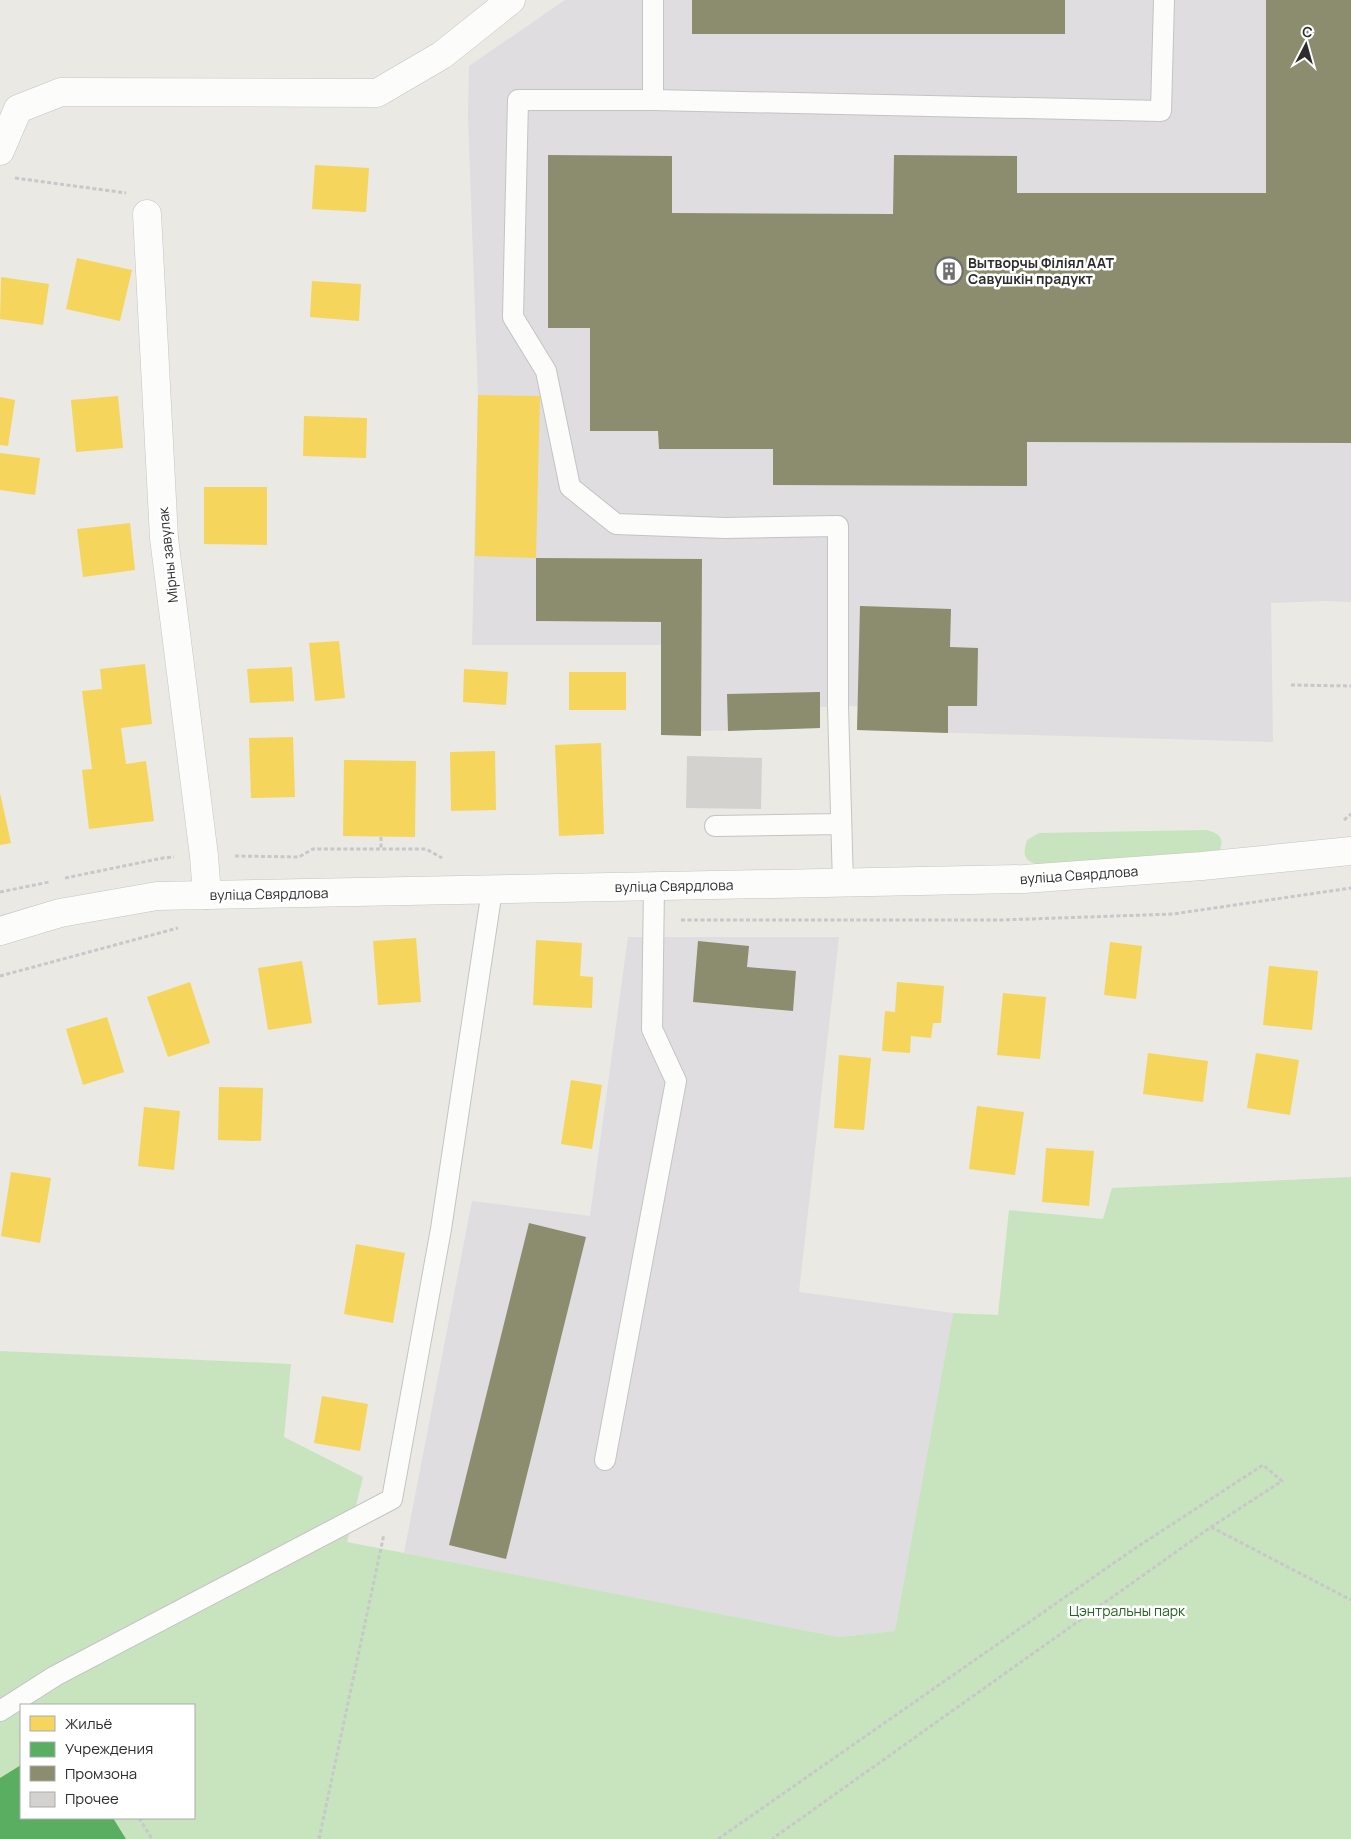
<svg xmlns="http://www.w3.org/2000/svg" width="1351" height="1839" font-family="Manrope,sans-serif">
<rect width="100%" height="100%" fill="#eae9e4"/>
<path fill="#dfdddf" d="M565 0H1351V602L1325 601 1271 603 1273 742 857 730 858 706 820 707V728L701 731V736L661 735V645H472L478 395 468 115 469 66Z
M628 937H839L799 1292 953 1313 896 1631 839 1637 404 1553 472 1201 590 1216Z"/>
<path fill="#c7e4bf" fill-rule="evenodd" d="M1207 830C1220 834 1225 838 1219 852L1044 866C1026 862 1021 858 1027 840L1039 833Z
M1351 1177V1839H0V1351L291 1364 284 1437 363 1477 347 1542 839 1637 895 1631 953 1313 998 1315 1009 1210 1103 1219 1112 1188ZM21 1705H194V1818H21Z"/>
<path fill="#f6d55c" d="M315 165 369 168 366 212 312 209Z
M77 258 132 270 120 321 66 309Z
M1 277 49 284 43 325 0 319Z
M312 281 361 284 359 321 310 317Z
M478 395 540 396 536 558 475 556Z
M118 396 123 448 76 452 71 400Z
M0 397 15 400 8 446 0 445Z
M304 416 367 418 366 458 303 456Z
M0 453 40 458 35 495 0 490Z
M204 487H267V545L204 544Z
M130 523 135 570 83 577 77 529Z
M339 641 345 698 315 701 309 643Z
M145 664 152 724 121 728 126 764 146 761 154 821 89 829 82 770 92 769 82 691 102 689 100 669Z
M292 667 294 701 250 703 247 669Z
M464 669 508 672 506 705 463 702Z
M569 672H626V710H569Z
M293 737 295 797 251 798 249 738Z
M601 743 604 834 559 836 555 745Z
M495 751 496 810 451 811 450 752Z
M344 760 416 761 415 837 343 836Z
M0 793 11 843 0 845Z
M416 938 421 1002 378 1005 373 941Z
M536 940 582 943 580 976 593 977 592 1008 533 1005Z
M1110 942 1142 946 1136 999 1104 995Z
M302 961 312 1023 268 1030 258 968Z
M1269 966 1318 971 1312 1030 1263 1025Z
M190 982 210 1043 168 1057 147 997Z
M897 982 944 986 941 1023H933L931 1038 911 1036 910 1053 882 1051 885 1011 895 1012Z
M1003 993 1046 997 1040 1059 997 1055Z
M107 1017 124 1072 83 1085 66 1029Z
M1148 1053 1208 1061 1203 1102 1143 1094Z
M1256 1053 1299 1060 1290 1115 1247 1108Z
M839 1055 871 1058 864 1130 834 1128Z
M571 1080 602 1085 592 1149 561 1144Z
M219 1087 263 1088 261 1141 218 1140Z
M977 1106 1024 1112 1015 1175 969 1169Z
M144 1107 180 1111 174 1170 138 1166Z
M1046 1148 1094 1151 1089 1206 1042 1202Z
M11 1172 51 1178 40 1243 1 1236Z
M356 1244 405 1253 393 1323 344 1314Z
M322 1396 368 1404 360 1451 314 1443Z"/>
<path fill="#5aae61" d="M21 1765V1818H113L126 1839H0V1778Z"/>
<path fill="#8c8c6e" d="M692 0H1065V34H692Z
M1266 0H1351V443L1027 442V486L773 485V449H659L658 431H590V328H548V155L672 156V213L893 214 894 155 1017 156V193H1266Z
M536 558 702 559 701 736 661 735V622L536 621Z
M860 606 951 609 950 647 978 648 977 706H948V733L857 730Z
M820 692V728L728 731 727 694Z
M698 941 749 946 747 967 796 971 793 1011 693 1002Z
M529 1223 586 1237 506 1559 449 1545Z"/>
<path fill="#d3d2ce" d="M687 756 762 758 761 809 686 808Z"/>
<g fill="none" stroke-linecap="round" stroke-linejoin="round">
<g stroke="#c4c4c3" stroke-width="22">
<path id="lane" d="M653 100V0
M715 826 840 824
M843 884 838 706V526L725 528 616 524 570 487 546 371 513 317 518 100H653L1161 111 1164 0
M605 1460 676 1081 652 1029 654 887
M0 1711 55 1676 392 1499 441 1229 492 890"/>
</g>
<g stroke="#c4c4c3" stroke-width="29">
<path id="street" d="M0 151 18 109 61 92 377 93 442 55 511 0
M147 214 164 538 204 856 207 895"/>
</g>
<g stroke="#c4c4c3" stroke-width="29">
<path id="secondary" d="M0 931 60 913 157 896 1024 879 1202 866 1351 851"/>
</g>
<path stroke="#c8c8c8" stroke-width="3" stroke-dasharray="4 2.5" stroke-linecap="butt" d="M15 178 126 193
M1291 685 1351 686
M1344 820 1351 814
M381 837V849
M235 856 299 857 313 849H426L442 858
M65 878 163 858 174 857
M0 892 49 882
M681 920H1001L1173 914 1351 888
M0 976 178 928
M1211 1527 1351 1600
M139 1818 152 1839
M319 1839 384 1534
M718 1839 1134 1549 1263 1465 1282 1481 1211 1527 772 1839"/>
<use href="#lane" stroke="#fcfcfb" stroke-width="20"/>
<use href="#street" stroke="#fcfcfb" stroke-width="28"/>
<use href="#secondary" stroke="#fcfcfb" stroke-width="28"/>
</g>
<defs>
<g id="building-ring" transform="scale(1.4375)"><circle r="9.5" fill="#fff" stroke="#6f6f6d" stroke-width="1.5"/><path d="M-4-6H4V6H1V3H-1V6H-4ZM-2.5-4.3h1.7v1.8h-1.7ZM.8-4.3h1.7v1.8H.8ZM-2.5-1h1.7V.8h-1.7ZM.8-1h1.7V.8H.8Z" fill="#6f6f6d"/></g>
</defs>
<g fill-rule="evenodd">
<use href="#building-ring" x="949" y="271"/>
</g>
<g text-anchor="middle" stroke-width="5" stroke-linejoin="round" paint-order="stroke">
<g font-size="14" font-weight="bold" fill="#2d2d2d" stroke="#fff" text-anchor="start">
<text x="968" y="268">Вытворчы Філіял ААТ<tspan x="968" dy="16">Савушкін прадукт</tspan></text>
</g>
<g font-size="14" fill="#2d2d2d" stroke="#fff">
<text transform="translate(168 555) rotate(-96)" y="5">Мірны завулак</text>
<text transform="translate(1079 875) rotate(-4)" y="5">вуліца Свярдлова</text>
<text transform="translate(674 886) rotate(-1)" y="5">вуліца Свярдлова</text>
<text transform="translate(269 894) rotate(-1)" y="5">вуліца Свярдлова</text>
</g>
<g font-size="14" fill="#216720" stroke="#fff">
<text x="1127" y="1616">Цэнтральны парк</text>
</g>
</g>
<rect x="20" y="1704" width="175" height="115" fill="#ffffff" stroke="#ababab"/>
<rect x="30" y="1716" width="25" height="15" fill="#f6d55c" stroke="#ababab"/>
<text x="65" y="1729" font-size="15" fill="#2d2d2d">Жильё</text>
<rect x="30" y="1742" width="25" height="15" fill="#5aae61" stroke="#ababab"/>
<text x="65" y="1754" font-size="15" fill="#2d2d2d">Учреждения</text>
<rect x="30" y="1766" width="25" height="15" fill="#8c8c6e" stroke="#ababab"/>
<text x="65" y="1779" font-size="15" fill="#2d2d2d">Промзона</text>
<rect x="30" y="1792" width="25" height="15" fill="#d3d2ce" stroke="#ababab"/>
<text x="65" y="1804" font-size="15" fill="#2d2d2d">Прочее</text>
<g transform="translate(1306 45) rotate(6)" stroke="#ffffff" stroke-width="4" paint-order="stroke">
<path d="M0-4L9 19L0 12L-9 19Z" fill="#2d2d2d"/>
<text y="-8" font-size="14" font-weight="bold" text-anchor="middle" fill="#2d2d2d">С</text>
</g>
</svg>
